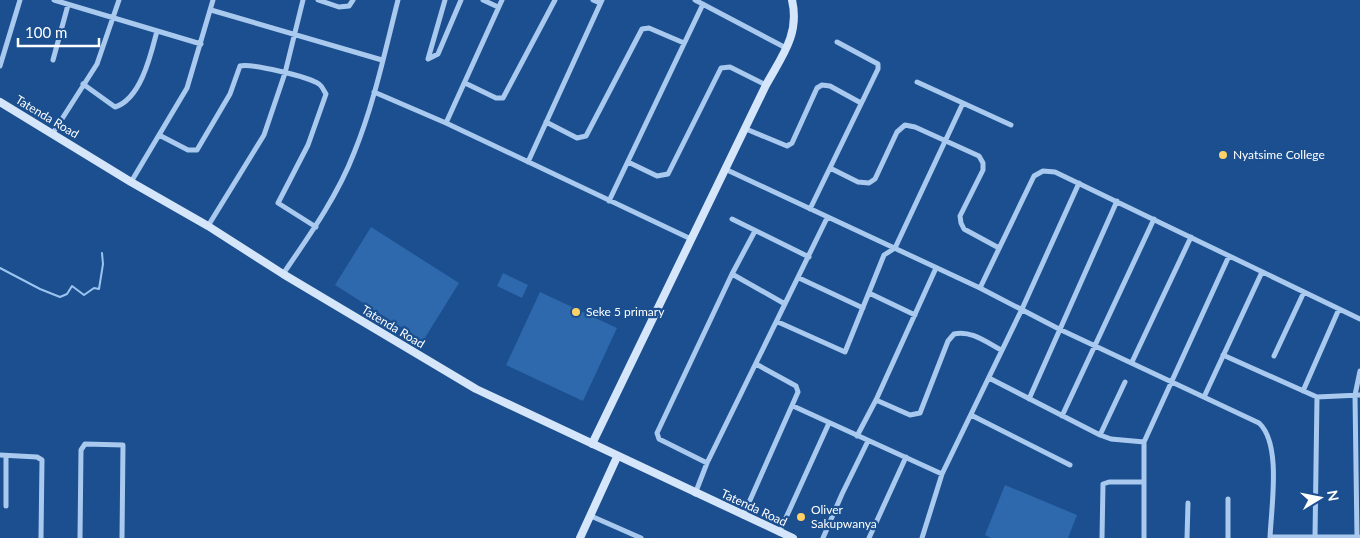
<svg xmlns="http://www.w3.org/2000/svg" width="1360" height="538" font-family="Lato,sans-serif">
<rect width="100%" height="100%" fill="#1b4f8f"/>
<path fill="#2e69ad" d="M371 227 459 283 423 341 335 285Z
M503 273 528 285 522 298 497 286Z
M540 292 617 328 583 401 506 365Z
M1005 485 1077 515 1068 538H991L985 535Z"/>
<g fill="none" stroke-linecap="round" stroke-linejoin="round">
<path stroke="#9cc4f0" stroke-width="2" d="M0 268 40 289 60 297 67 294 72 286 84 295 94 288 99 289 103 264 102 253"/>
<path stroke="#a9c9ee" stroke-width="5" d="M54 0 201 44
M318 0 339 7 349 6 353 0
M445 0 428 59 438 54 461 0
M483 0 498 7
M593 0 600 3
M695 0 786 48
M211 10 382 60
M53 60 68 5
M0 66 20 0
M917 82 1011 125
M465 83 496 98H503L555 0
M83 84 115 107C141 99 151 54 157 31
M374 92 446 123 691 239
M546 122 577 138 586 136 642 29 649 28 684 43
M446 123 502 0
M746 129 787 146 792 143 817 88 822 85 830 86 861 103
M53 133 97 64 119 0
M159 135 188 150H197L230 94 240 66C251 63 309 77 319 84 322 86 324 91 326 94L308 145 278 203 316 227
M528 162 602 0
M628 162 657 176 668 174 721 68 730 67 766 85
M830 168 858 182 869 183 875 179 897 132 905 125 915 127 979 156 983 163V170L960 216 961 223 964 229 999 248
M725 169 980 288 1059 329 1259 423C1282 444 1271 508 1270 538
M131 182 187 88 213 0
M609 201 703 4
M810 209 878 69V64L837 42
M732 219 809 257
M208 226 264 135 285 73 303 0
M283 274C309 236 337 197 354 153 374 104 385 51 398 0
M732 274 755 231
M799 278 863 308
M980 288 1034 176 1043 171 1055 172 1360 319
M869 293 915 315
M778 322 845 352 884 255 895 248 963 103
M1223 355 1317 397 1360 395
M1274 356 1304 292
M1132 362 1191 237
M989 378 1100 435 1111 439 1144 442
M1303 391 1339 309
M1204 397 1262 272
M1029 399 1117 201
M876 400 910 415 920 413 948 341 954 334C971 330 986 342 1001 350
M793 406 942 474
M971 415 1070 465
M1062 416 1154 219
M1100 435 1125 382
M857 436 876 400 936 268
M0 455 37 457 42 460 41 538
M6 456V506
M707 463 659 439 657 433 732 274 785 304
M695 494 707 463 827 218
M591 516 641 538
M743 516 798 392 796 386 756 364
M779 533 829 423
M1270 537H1359
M1315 537 1317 397
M1357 537 1355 395 1360 371
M80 538 81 450 85 444 123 445 122 538
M823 538 842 494 868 441
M869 538 906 457
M922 538 942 474 1022 309 1079 183
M1102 538 1103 484 1109 482H1144
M1144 538V442L1229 256
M1187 538 1188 503
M1228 538V499"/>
<path stroke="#d6e6fa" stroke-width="8" d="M0 102 131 182 208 226 283 274 476 389 793 538
M592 444 766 85C782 56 800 34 792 0
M580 538 617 457"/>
</g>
<g fill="#ffd166" stroke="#1b4f8f" stroke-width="2">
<circle cx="1223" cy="155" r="5"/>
<circle cx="576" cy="312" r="5"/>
<circle cx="801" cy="517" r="5"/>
</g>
<g text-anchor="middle" stroke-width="4.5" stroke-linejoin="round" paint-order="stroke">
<g font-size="12" fill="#fff" stroke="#1b4f8f">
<text transform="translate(47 117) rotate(31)" y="4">Tatenda Road</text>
<text transform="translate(393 327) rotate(31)" y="4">Tatenda Road</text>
<text transform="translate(754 508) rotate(25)" y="4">Tatenda Road</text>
</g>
<g font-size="12" fill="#fff" stroke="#1b4f8f" text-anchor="start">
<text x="1233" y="159">Nyatsime College</text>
<text x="586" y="316">Seke 5 primary</text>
<text x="811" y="514">Oliver<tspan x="811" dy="14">Sakupwanya</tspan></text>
</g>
</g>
<g transform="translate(1320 498) rotate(80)" stroke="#1b4f8f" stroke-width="4" paint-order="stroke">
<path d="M0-4L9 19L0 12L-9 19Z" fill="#ffffff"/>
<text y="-8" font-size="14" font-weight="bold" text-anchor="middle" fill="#ffffff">N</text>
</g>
<path d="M18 38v8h81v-8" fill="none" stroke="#ffffff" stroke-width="2.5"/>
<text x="25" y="38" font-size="15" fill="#ffffff" stroke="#1b4f8f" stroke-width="4" paint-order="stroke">100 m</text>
</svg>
